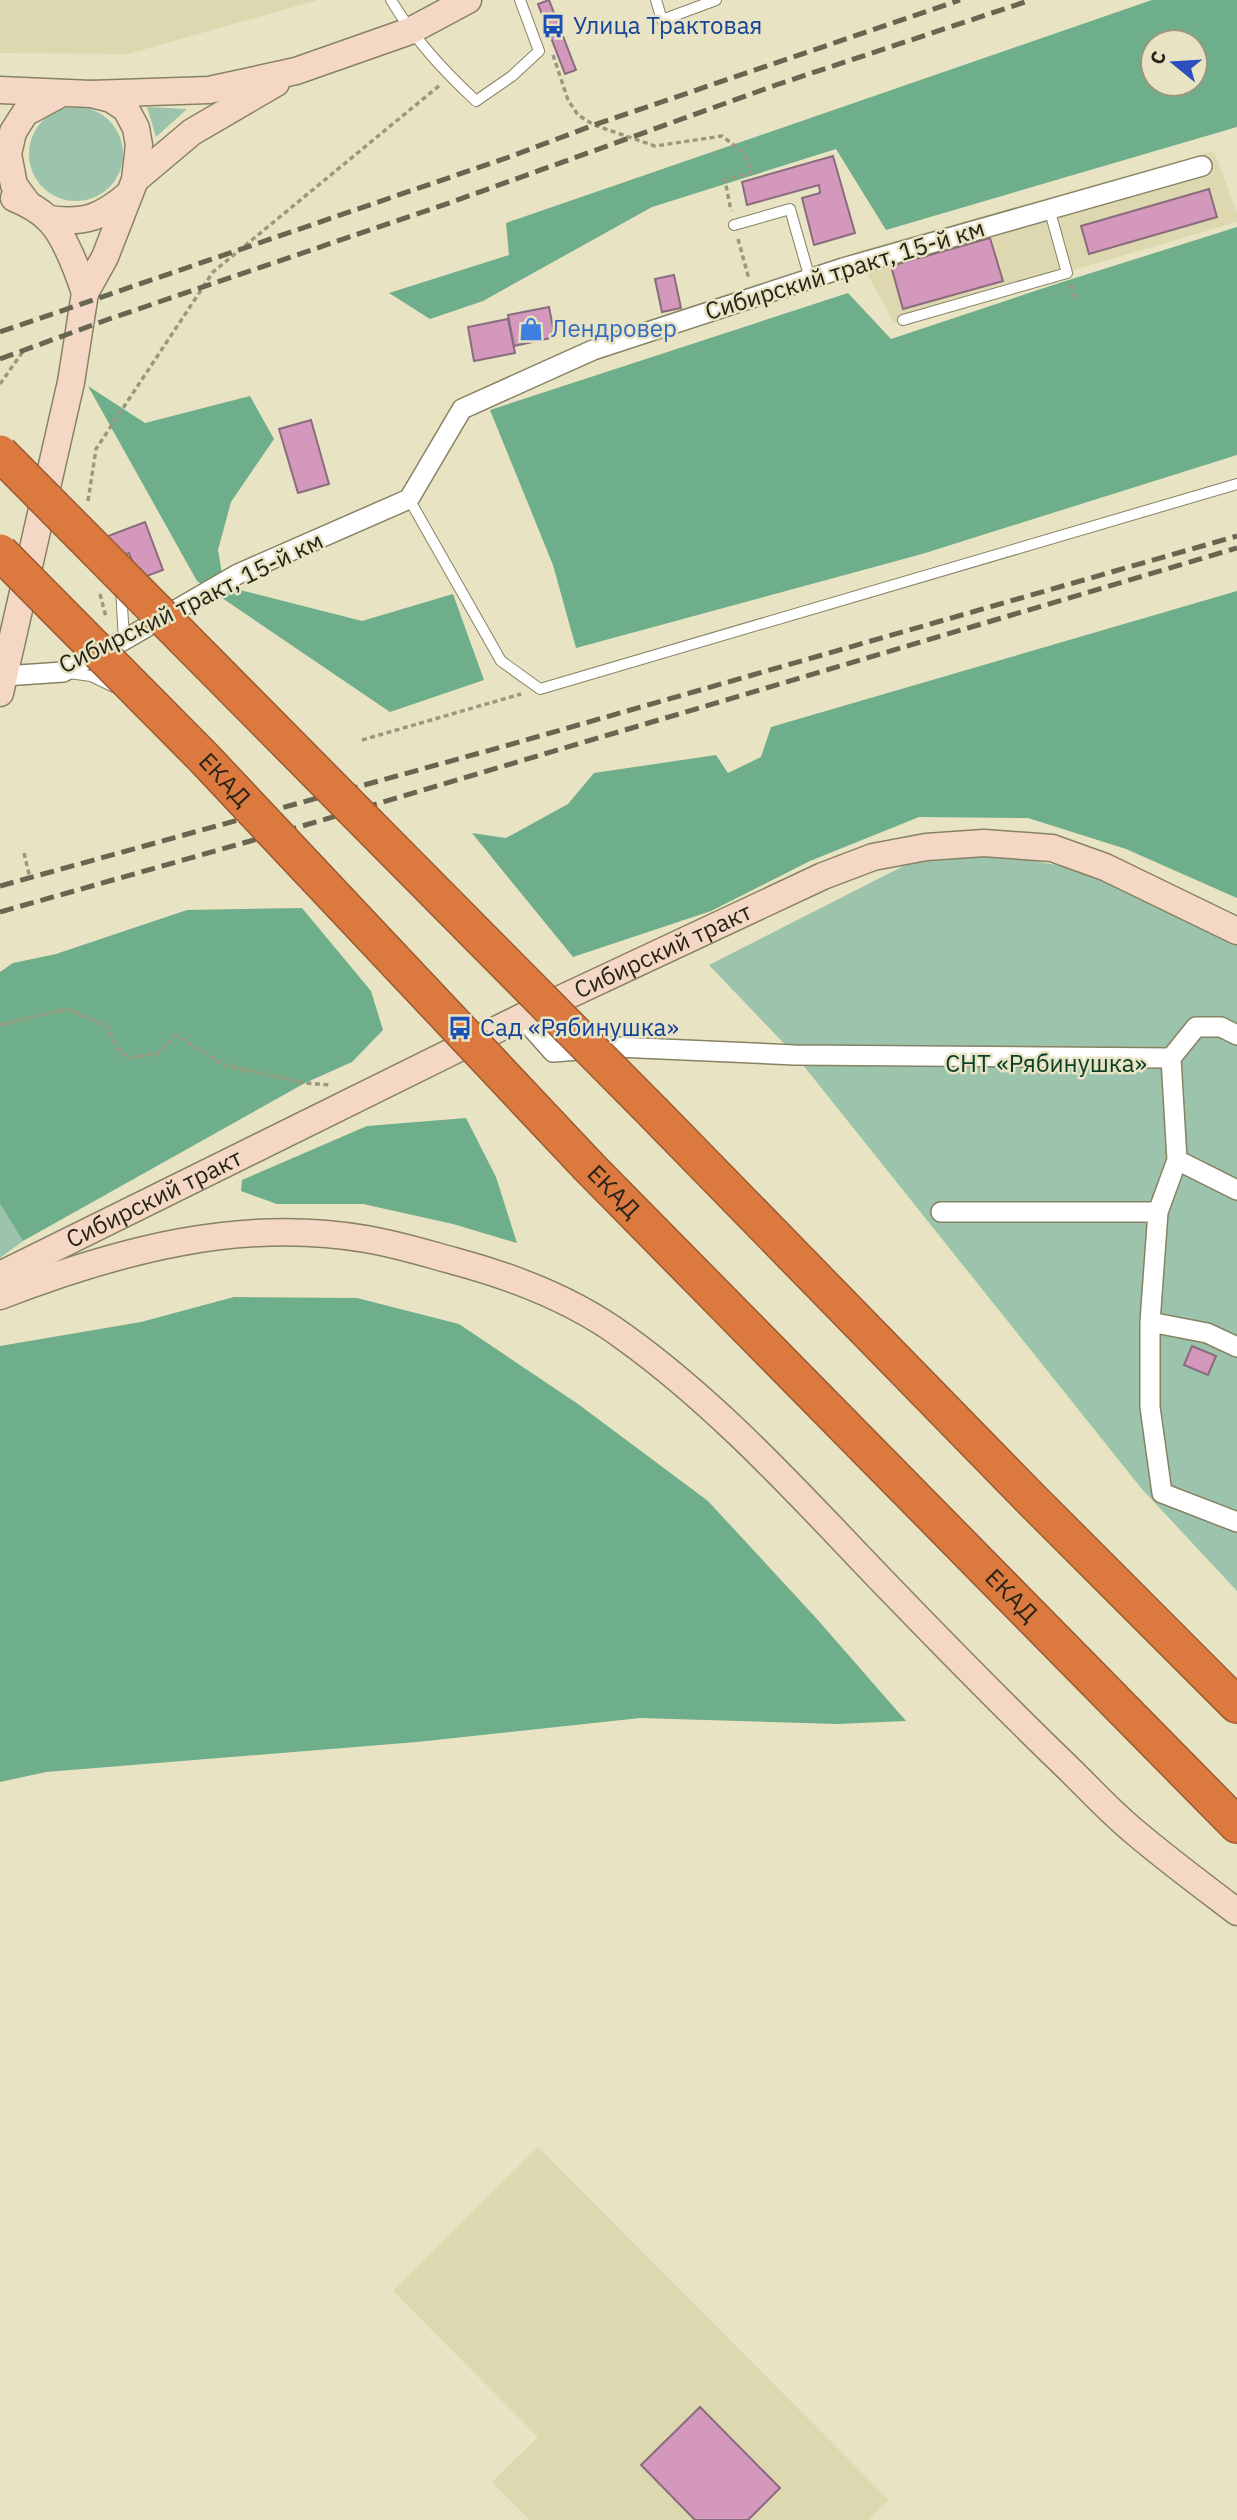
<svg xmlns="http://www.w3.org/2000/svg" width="1237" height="2520" font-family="'IBM Plex Sans',sans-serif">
<rect width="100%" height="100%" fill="#e8e3c2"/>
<path fill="#ded8b0" d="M0 0H318L128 54 0 53Z
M1214 151 1237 213V222L894 323 855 252Z
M538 2147 889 2500 868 2520H530L492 2482 538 2437 393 2291Z"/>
<path fill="#9cc3ac" d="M147 107 187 109 156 137Z
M29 154a47 47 0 1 1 94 0a47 47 0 1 1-94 0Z
M923 856 1015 857 1086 871 1237 945V1591L1141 1488 795 1055 709 965Z
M0 1204 23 1241 0 1258Z"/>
<path fill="#6fae8b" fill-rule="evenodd" d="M1152 0H1237V127L886 230 836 149 652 207 483 301 430 319 389 293 509 255 506 223ZM1153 42H1195V84H1153Z
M1237 227V455L922 554 576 648 553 565 490 410 848 293 891 339 1053 285Z
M88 386 145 423 250 396 274 439 231 502 218 550 224 586 362 621 453 594 484 680 390 712 197 581Z
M1237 591V898L1126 849 1028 818 919 817 810 861 711 911 573 957 472 833 506 838 568 804 594 773 716 755 728 773 761 757 771 727Z
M302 908 371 991 383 1030 352 1062 305 1083 23 1241 0 1204V972L13 963 56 954 187 910Z
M466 1118 496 1177 517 1243 453 1224 363 1204H277L241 1191 242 1180 367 1126Z
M234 1297 357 1298 459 1324 578 1404 708 1501 817 1619 906 1721 838 1724 640 1718 417 1742 46 1772 0 1782V1346L141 1322Z"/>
<path fill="#d398bb" stroke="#896c7d" stroke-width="2" d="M549 0 576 70 565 74 538 4Z
M833 156 855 233 814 245 802 198 820 193 819 185 747 205 742 182Z
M1209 189 1217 217 1089 254 1081 226Z
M990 238 1003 281 903 309 891 266Z
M674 275 681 308 662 312 655 279Z
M549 307 555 337 514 346 508 315Z
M508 319 515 353 474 361 468 327Z
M311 420 329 484 298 493 279 429Z
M145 522 163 570 139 579 129 553 116 558 108 536Z
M1192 1346 1216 1356 1208 1375 1184 1365Z
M700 2407 780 2488 748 2520H695L641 2465Z"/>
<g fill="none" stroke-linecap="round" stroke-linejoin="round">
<g stroke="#878263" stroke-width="12">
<path id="lane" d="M391 0C415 40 442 69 476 101L512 76 539 51 520 0
M656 0 662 20 716 0
M734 225 790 209 810 279
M903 320 1067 273 1049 208
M409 499 501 661 540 689 1237 484
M121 588 124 640
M69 673 91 676 114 687"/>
</g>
<g stroke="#878263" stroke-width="22">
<path id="street" d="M4 676 63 672 124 640 238 574 409 499 462 409 593 350 843 268 1202 166
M522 1017 553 1052 617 1047 795 1055 1171 1058
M1237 1035 1221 1027H1196L1171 1058 1177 1160 1158 1212 1150 1322V1407L1162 1493 1237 1522
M1177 1160 1237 1190
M941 1212H1158
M1150 1322 1207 1333 1237 1347"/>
</g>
<g stroke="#878263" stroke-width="29">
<g id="secondary">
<path d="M0 90 91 94 209 90 296 71 410 31 468 0"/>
<path d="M135 180 192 132 276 83"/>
<path d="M14 198C26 203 38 209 47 218 64 233 78 272 85 293"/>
<path d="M28 204 14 185 8 154 13 132 25 113 62 93"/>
<path d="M49 219C85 224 102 217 129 194"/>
<path d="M0 693 71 382 85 293 105 257 135 180 139 145 136 128 126 109 111 99 91 94"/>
<path id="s1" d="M0 1275 522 1017 823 876 873 857 926 847 984 843 1052 848 1105 867 1237 931"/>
<path d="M0 1296C117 1251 240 1217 366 1239 396 1244 425 1253 454 1261 514 1277 574 1300 624 1337 724 1409 806 1502 891 1590 948 1649 1006 1708 1066 1766 1089 1788 1111 1813 1136 1833 1169 1861 1203 1886 1237 1912"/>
</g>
</g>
<g stroke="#9c5b31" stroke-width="38">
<g id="highway">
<path d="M655 1114 1030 1498 1237 1705"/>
<path id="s2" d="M589 1167 1237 1825"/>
</g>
</g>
<path stroke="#9b987e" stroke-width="3.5" stroke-dasharray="5 3.5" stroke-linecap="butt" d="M553 55 568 100 578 115 594 125 655 146 722 136 744 153 751 172 725 180 731 211
M738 239 749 279
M1071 285 1075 298
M0 384 24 350
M88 501 96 449 213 272 440 85
M100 594 106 617
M362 740 521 694
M24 853 30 878
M0 1025 66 1009 107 1026 118 1050 129 1058 159 1053 176 1035 224 1065 305 1083 331 1085"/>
<use href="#lane" stroke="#fff" stroke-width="10"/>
<use href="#street" stroke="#fff" stroke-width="19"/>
<use href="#secondary" stroke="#f4d7c5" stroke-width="26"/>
<use href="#highway" stroke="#dc793f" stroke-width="35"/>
<path stroke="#686551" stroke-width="5" stroke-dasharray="14 7" stroke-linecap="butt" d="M0 332 512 156 594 125 960 0
M0 359 109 319 452 202 776 85 1031 0
M0 886 505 746 1237 536
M0 912 282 832 1237 548"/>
<g stroke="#9c5b31" stroke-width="38" stroke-linecap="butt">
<g id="highway-bridge">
<path d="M0 453 655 1114"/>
<path id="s3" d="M0 552 203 757 589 1167"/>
</g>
</g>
<use href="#highway-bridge" stroke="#dc793f" stroke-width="35"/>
</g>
<defs>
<g id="bus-bare" transform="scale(1.89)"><path d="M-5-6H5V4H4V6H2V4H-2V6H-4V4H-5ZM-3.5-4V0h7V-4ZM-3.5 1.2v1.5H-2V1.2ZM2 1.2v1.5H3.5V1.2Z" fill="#1a4fb4" stroke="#e8e3c2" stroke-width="2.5" paint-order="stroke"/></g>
<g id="shop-bare" transform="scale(1.89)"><path d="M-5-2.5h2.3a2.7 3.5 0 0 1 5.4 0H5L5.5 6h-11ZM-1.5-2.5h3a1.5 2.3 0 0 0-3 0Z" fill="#3f7fe0" stroke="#e8e3c2" stroke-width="2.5" paint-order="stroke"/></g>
</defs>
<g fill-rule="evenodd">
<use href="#bus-bare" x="553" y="26"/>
<use href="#shop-bare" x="531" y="329"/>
<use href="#bus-bare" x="460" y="1028"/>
</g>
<g text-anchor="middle" stroke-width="5" stroke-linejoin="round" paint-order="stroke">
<g font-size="24" fill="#164399" stroke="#e8e3c2" text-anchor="start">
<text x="573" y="34">Улица Трактовая</text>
<text x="480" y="1036">Сад «Рябинушка»</text>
</g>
<g font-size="24" fill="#262417" stroke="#e8e3c2">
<text transform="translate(845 270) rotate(-17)" y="8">Сибирский тракт, 15-й км</text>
<text transform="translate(191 603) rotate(-26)" y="8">Сибирский тракт, 15-й км</text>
<text dy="8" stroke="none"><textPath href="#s3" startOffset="320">ЕКАД</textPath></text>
<text dy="8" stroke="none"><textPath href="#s1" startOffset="738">Сибирский тракт</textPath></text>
<text dy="8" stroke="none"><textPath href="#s2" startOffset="35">ЕКАД</textPath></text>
<text dy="8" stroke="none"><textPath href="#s1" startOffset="172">Сибирский тракт</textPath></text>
<text dy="8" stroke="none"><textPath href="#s2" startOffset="602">ЕКАД</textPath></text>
</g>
<g font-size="24" fill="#366cbe" stroke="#e8e3c2" text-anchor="start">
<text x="551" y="337">Лендровер</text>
</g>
<g font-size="24" fill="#0a3f27" stroke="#e8e3c2">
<text x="1046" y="1072">СНТ «Рябинушка»</text>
</g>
</g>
<g transform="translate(1174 63) rotate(288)"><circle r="33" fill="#e8e3c2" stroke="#9a977e" stroke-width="2"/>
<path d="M0-5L12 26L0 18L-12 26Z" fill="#2e4ebe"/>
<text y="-10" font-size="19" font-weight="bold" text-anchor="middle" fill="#262417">С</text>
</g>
</svg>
